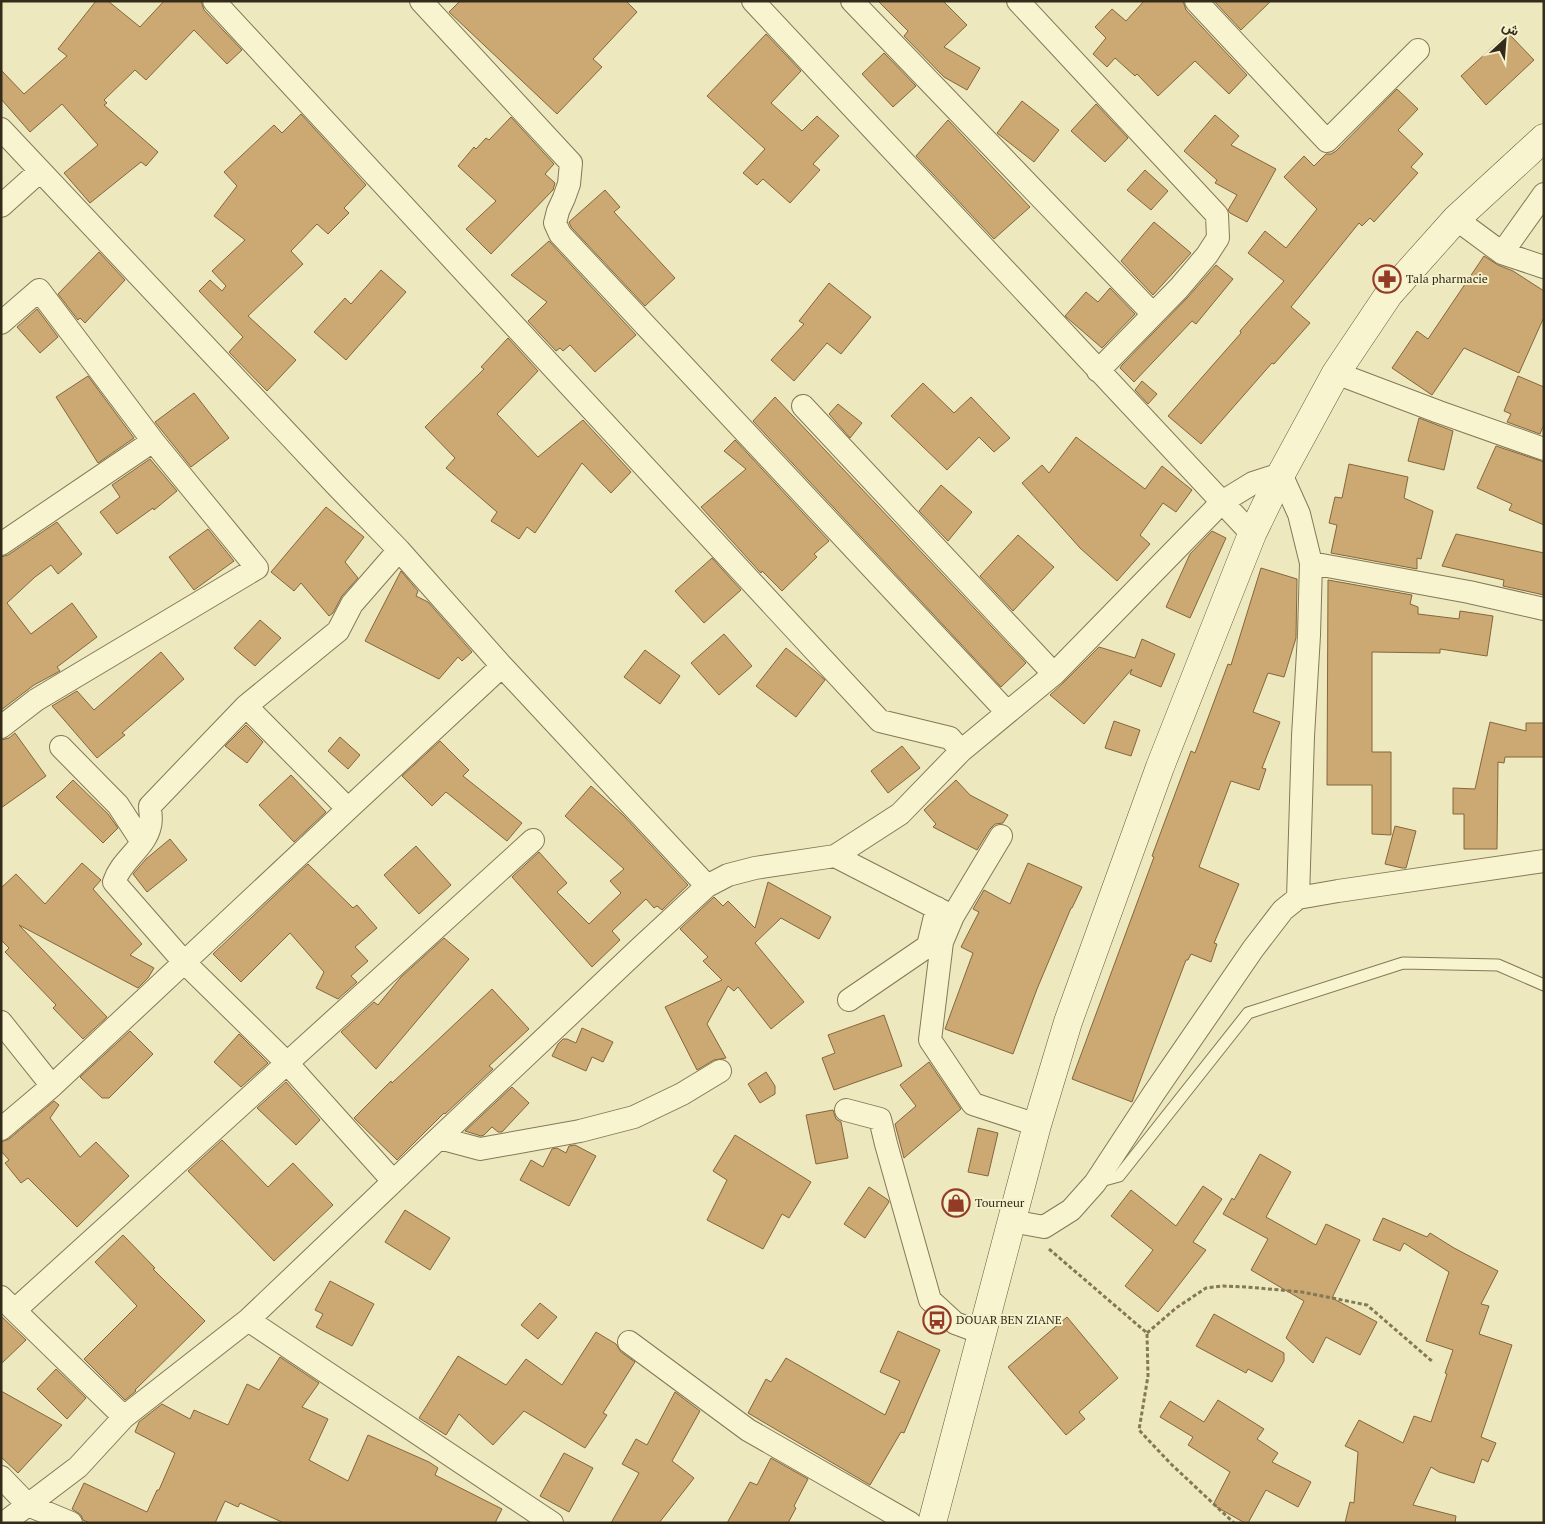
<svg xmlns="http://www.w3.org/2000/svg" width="1545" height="1524" font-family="'PT Serif',Vazirmatn,serif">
<rect width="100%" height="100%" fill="#ede8bd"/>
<path fill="#cca972" stroke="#84673c" d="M96 1H108L140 27 164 1H201L204 10 242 50 227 64 194 30 146 80 135 70 104 100 107 103 104 105 158 152 146 166 141 162 90 203 64 173 98 145 62 104 30 132 1 99V70L24 94 67 56 58 49Z
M460 1H626L637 12 593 59 602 67 557 114 449 12Z
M878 1H943L967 25 944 47 980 68 967 90 944 77 904 36 908 31Z
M1144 1H1183L1186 10 1247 75 1229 94 1195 61 1158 96 1137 74 1135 76 1115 58 1107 67 1093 54 1106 38 1095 27 1112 9 1126 21Z
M1214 1H1271L1241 30Z
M1508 33 1534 60 1486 105 1461 76Z
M766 34 801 71 771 103 802 131 817 116 839 136 813 164 820 170 790 203 763 179 757 185 743 173 765 149 707 96Z
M884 53 916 86 893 107 862 74Z
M1397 89 1418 109 1398 130 1423 154 1411 167 1418 173 1374 222 1370 218 1362 226 1359 223 1291 307 1310 323 1274 364 1272 363 1201 444 1168 416 1241 333 1240 331 1284 281 1248 253 1265 231 1286 248 1317 209 1284 177 1304 156 1314 166 1326 154H1331L1336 151Z
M1022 101 1059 130 1034 162 997 133Z
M1096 104 1128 138 1105 162 1071 131Z
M301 114 366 185 344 208 349 213 328 234 317 224 291 251 303 264 248 316 296 360 267 391 229 352 243 337 199 291 210 280 222 291 226 286 212 271 245 240 214 216 237 186 224 172 274 125 282 133Z
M1215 115 1239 136 1231 145 1276 169 1247 222 1230 213 1228 210 1237 195 1215 183 1217 180 1184 151Z
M511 117 554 164 545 174 555 183 553 190 491 254 466 229 496 201 458 166 474 147 476 149 486 138 489 140Z
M948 120 1030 207 994 239 916 156Z
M1145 170 1168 191 1151 210 1127 190Z
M605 190 620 207 614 212 675 278 645 306 571 227 569 222Z
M1154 222 1191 253 1153 295 1121 261Z
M549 241 636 335 595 372 570 345 563 351 560 348 556 351 528 321 547 302 511 275Z
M99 252 125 280 85 323 80 318 78 320 58 294Z
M1484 256 1498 265 1513 271 1544 291V317L1519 373 1464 348 1432 395 1392 368 1417 331 1428 339Z
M1216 265 1233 279 1196 324 1192 321 1134 382 1120 368 1122 365 1188 297Z
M381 270 406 292 346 360 314 332 345 298 351 304Z
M829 283 871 317 841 354 827 343 794 381 771 360 804 324 799 321Z
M1110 288 1135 314 1102 348 1065 316 1086 292 1098 302Z
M37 309 58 337 40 353 17 327Z
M508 338 538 371 497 414 538 457 583 420 631 472 611 493 582 463 535 533 527 527 519 539 491 521 497 512 446 468 455 458 425 427 484 369 481 367Z
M88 376 134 438 98 463 56 397Z
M1518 376 1544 387V424L1540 434 1507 422 1511 414 1504 411Z
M1142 381 1157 394 1148 404 1135 390Z
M923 383 954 413 971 397 1010 438 994 452 979 437 947 470 891 416Z
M194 393 229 438 191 467 155 422Z
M775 397 1026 663 1001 687 753 421Z
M838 404 862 423 850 438 829 414Z
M1419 418 1453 431 1444 470 1408 461Z
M1076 437 1145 489 1162 466 1192 490 1176 512 1163 503 1140 535 1150 544 1117 581 1080 548 1022 483 1042 465 1049 473Z
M735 440 829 541 814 554 817 557 782 591 762 571 761 573 701 507 746 469 724 451Z
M1496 446 1544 462V525L1509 510 1512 504 1477 488Z
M150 459 177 491 154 510 153 508 117 534 100 512 120 497 112 485Z
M1349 464 1408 477 1404 498 1433 511 1421 559 1417 558V569L1331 553 1337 525 1329 523 1335 497 1342 498Z
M941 485 972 512 948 541 919 511Z
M326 507 364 537 345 562 358 578 342 596 333 613 329 616 301 583 294 591 271 572Z
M57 522 82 554 58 574 51 565 35 577 7 603 31 634 72 603 97 637 57 667 60 671 34 685 1 710V557L8 555Z
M208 529 234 561 194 590 169 557Z
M1212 531 1226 538 1190 618 1166 607 1190 554Z
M1456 534 1544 553V595L1503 586 1504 580 1442 566Z
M1018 535 1054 567 1013 611 980 576Z
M712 558 741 590 704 623 675 591Z
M1261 568 1297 579 1296 638 1284 677 1268 673 1253 712 1280 722 1262 768 1266 769 1259 790 1231 781 1199 867 1239 884 1214 943 1217 944 1211 962 1191 954 1188 960H1186L1132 1102 1072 1079 1154 857 1152 856 1191 751 1195 753 1228 664 1231 665Z
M401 571 418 591 416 596 428 602 472 652 462 661 458 657 439 679 365 641Z
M1328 580 1412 595 1410 604 1418 607V614L1459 619 1460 611 1493 616 1487 656 1440 649V653L1372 652V752H1391V835L1372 834V785H1327Z
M260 620 281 638 255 666 234 648Z
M724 634 752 666 719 695 691 663Z
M1142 639 1175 654 1161 687 1130 674 1132 669 1084 724 1050 695 1063 683 1099 647 1135 658Z
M786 648 816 672 825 680 796 717 756 686Z
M645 650 680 676 660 704 624 677Z
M161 652 184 679 122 733 125 735 97 758 52 706 77 691 94 710Z
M1114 721 1140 730 1131 756 1105 748Z
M1490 722 1526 731V723H1544V757H1505L1504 763 1498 762 1497 849H1464V814H1453V788L1475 789Z
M246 725 263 742 247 763 225 746Z
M15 733 46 776 1 808V740L9 738Z
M340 737 360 755 348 769 328 751Z
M440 741 469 770 463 776 522 823 507 841 446 792 432 806 402 776Z
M902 746 920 768 888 793 871 771Z
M291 775 326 812 294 842 259 805Z
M73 780 108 814 118 828 103 843 56 797Z
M956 780 970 795 1008 815 1003 823 995 824 990 829 977 850 933 827 936 824 924 810Z
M591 786 623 815 688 885 662 910 657 906 654 908 646 899 612 931 620 940 592 967 512 877 539 852 567 883 557 892 589 924 621 893 610 881 624 869 565 816Z
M1395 826 1416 831 1406 868H1402L1385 864Z
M170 839 187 860 147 892 133 874 146 859Z
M416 846 451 885 419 914 384 875Z
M82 863 101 880 93 889 142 944 130 955 154 968 148 978 138 988 19 925 107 1017 83 1039 53 1008 56 1005 5 952 9 948 1 940V888L16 874 45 904Z
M1028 863 1082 887 1072 908H1071L1037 989 1013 1054 945 1029 973 953 961 947 979 912 973 909 984 890 1010 904Z
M308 864 353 908 357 905 377 928 355 947 368 961 351 976 357 982 338 999 316 988 324 972 290 933 241 982 213 954Z
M768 882 831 917 819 939 781 918 755 943 804 1002 771 1029 738 987 734 991 728 986 707 1024 726 1058 714 1060 697 1070 665 1007 722 980 703 961 708 957 680 929 714 897 723 906 728 901 755 928Z
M444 938 469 959 376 1069 341 1032 374 1002 378 1005 401 977Z
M492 989 529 1029 489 1066 493 1069 445 1114 444 1113 397 1160 354 1118 391 1081 392 1083Z
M884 1015 902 1066 834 1090 822 1058 835 1053 828 1035Z
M582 1028 613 1042 603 1062 592 1057 586 1071 552 1056 558 1044 563 1039H567L576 1043Z
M130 1031 153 1054 109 1098H102L80 1077Z
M239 1034 268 1063 241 1087 214 1062Z
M929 1062 961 1109 904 1158 895 1124 916 1106 900 1085Z
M766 1072 775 1086V1094L760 1103 748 1084Z
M286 1082 320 1120 296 1145 257 1108Z
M512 1087 529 1103 502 1132H498L492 1127 484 1135 481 1136 465 1131Z
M54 1101 59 1105 50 1118 80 1157 96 1142 129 1176 77 1227 28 1178 21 1183 5 1163 9 1160 1 1151V1142L9 1139Z
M833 1110 836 1119 841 1122 848 1158 816 1164 806 1115Z
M978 1128 998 1133 988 1176 968 1172Z
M735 1135 811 1182 789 1218 782 1214 763 1249 707 1220 727 1180 713 1171Z
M222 1140 268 1187 293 1163 333 1205 274 1261 188 1171Z
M575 1145 596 1156 569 1206 520 1180 531 1160 543 1167 552 1149 557 1148 566 1153 569 1146Z
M1260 1154 1291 1172 1266 1217 1316 1245 1326 1224 1360 1240 1332 1298 1377 1322 1360 1355 1326 1337 1313 1363 1286 1338 1304 1301 1251 1270 1268 1239 1223 1214 1232 1198 1234 1200Z
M1203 1186 1222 1199 1193 1242 1206 1250 1158 1312 1125 1286 1153 1250 1111 1216 1131 1190 1176 1226Z
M869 1187 888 1200 889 1202 865 1238 844 1224Z
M405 1210 450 1238 430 1270 385 1242Z
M1383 1218 1427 1237 1430 1233 1454 1248 1498 1271 1481 1304 1489 1306 1479 1334 1512 1345 1481 1437 1496 1443 1488 1462 1482 1459 1474 1483 1439 1472 1431 1467 1413 1505 1456 1516 1455 1523H1345L1350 1502 1354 1503 1358 1452 1345 1446 1359 1420 1403 1443 1414 1416 1431 1422 1447 1374 1445 1373 1453 1350 1426 1341 1449 1272 1404 1243 1400 1251 1373 1240Z
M123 1235 155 1268 153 1269 205 1321 135 1390 136 1391 125 1400 84 1359 137 1306 95 1262Z
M330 1281 374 1304 352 1346 316 1327 323 1314 315 1310Z
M540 1303 557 1317 538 1339 521 1325Z
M1214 1314 1284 1353V1361L1272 1382 1248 1369 1246 1373 1196 1346Z
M1 1316 26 1340 1 1364Z
M1067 1317 1118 1378 1079 1412 1085 1419 1066 1435 1008 1367Z
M898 1331 940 1350 904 1433 901 1432 870 1485 748 1413 766 1379 771 1382 786 1358 885 1415 900 1381 880 1372Z
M596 1332 616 1344 621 1352 635 1362 603 1413 607 1415 585 1448 524 1411 493 1445 459 1414 446 1435 419 1418 458 1356 506 1385 526 1359 562 1385Z
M280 1357 319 1383 302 1407 328 1419 309 1460 348 1481 368 1435 429 1462 438 1468 435 1475 502 1509 495 1523H284L240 1503 238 1507 225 1501 215 1523H90L83 1520 81 1515 72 1509 84 1483 147 1512 157 1490H159L175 1453 135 1432 139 1422 162 1404 190 1419 194 1410 228 1425 247 1384 259 1390Z
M56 1369 86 1398 67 1419 37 1389Z
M1 1391 62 1425 18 1473 1 1457Z
M675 1392 700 1411 672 1461 694 1478 659 1523H611L639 1473 622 1464 636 1439 647 1445Z
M1218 1400 1264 1429 1257 1439 1278 1453 1272 1462 1311 1482 1298 1507 1266 1490 1248 1523H1245L1213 1505 1230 1472 1188 1445 1193 1437 1160 1417 1170 1401 1204 1422Z
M564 1453 593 1468 569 1512 540 1496Z
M771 1458 808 1479 794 1506 796 1508 788 1523H727L750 1482 757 1485Z"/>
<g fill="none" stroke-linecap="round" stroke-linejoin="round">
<g stroke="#857856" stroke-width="13">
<path id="service" d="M1097 1182 1119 1176 1248 1013 1403 963 1498 965 1544 985"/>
</g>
<g stroke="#857856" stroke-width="24">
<path id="minor" d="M214 1 880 721 950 738 961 751
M421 1 571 163 569 184 564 198 558 211 555 223 560 234 1007 712
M753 1 1252 534
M852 1 1153 314
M1018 1 1217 215 1218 238 1207 255 1179 288 1098 371
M1196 1 1327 141 1418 50
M1 129 336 485 399 550 502 666 707 886
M1 206 40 171
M1456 219 1502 253 1544 267
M1502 253 1544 194
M1 323 39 290 153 441 257 568 36 700 1 727
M1336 373 1439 412 1544 449
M803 406 1054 674
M1 544 153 441
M1311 563 1469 592 1544 609
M61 747 118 805 142 842
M348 809 502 666
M1001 836 953 916 942 942 930 1040 973 1104 1037 1125
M835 856 950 915
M849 1000 928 946 937 908
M1 1022 52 1086 1 1129
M52 1086 348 809 246 706
M846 1110 880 1119 886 1144 930 1300 955 1323 982 1333
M439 1138 480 1149 580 1131 634 1117 682 1094 720 1071
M393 1181 287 1063 184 962 114 882C121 860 145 848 150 826 152 820 150 812 150 806L246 706 338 631 352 604 399 550
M1011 1221 1044 1227 1071 1210 1095 1183 1154 1093 1253 949 1283 910 1298 898 1338 891 1544 861
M1 1297 124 1417
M15 1310 533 840
M248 1320 552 1523
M629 1342 748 1430 910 1523
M1 1477 28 1505 71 1523
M4 1523 78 1467 124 1417 248 1320 439 1138 639 949 707 886 728 875 755 868 835 856 900 814 961 751 1054 674 1222 502 1253 483 1281 474 1299 514 1311 563 1309 635 1303 736 1298 898"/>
</g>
<g stroke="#66593a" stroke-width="29">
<path id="secondary" d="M932 1523 1037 1125 1068 1022 1160 767 1252 534 1281 474 1336 373 1389 294 1456 219 1544 138"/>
</g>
<path stroke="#857856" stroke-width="3" stroke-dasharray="4 2.5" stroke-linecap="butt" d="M1049 1249 1147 1333 1148 1376 1139 1430 1171 1464 1234 1523
M1147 1333 1176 1308 1206 1288 1223 1286 1247 1287 1302 1292 1367 1305 1433 1362"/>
<use href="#service" stroke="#f8f4cf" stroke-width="11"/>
<use href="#minor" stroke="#f8f4cf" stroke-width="22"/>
<use href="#secondary" stroke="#f8f4cf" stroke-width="28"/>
</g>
<defs>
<g id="pharmacy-ring" transform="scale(1.4375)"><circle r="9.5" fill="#f5f1cc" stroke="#933b27" stroke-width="1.5"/><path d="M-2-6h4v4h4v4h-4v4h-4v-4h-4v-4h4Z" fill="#933b27"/></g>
<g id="shop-ring" transform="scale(1.4375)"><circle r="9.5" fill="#f5f1cc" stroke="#933b27" stroke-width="1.5"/><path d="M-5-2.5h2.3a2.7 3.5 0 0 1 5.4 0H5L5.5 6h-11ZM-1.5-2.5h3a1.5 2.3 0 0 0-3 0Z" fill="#933b27"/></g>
<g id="bus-ring" transform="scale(1.4375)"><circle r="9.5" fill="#f5f1cc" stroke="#933b27" stroke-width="1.5"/><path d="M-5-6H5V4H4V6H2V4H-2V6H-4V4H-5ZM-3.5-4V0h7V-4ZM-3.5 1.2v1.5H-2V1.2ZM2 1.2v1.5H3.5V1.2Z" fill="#933b27"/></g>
</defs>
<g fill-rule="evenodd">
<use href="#pharmacy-ring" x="1387" y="279"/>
<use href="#shop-ring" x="956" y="1203"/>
<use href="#bus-ring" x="937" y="1320"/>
</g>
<g text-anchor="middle" stroke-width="4" stroke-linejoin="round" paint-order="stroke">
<g font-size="12" fill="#342c1b" stroke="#f5f1cc" text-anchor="start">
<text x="1406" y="283">Tala pharmacie</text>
<text x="975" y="1207">Tourneur</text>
<text x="956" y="1324">DOUAR BEN ZIANE</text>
</g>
</g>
<rect width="1545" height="1524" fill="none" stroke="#342c1b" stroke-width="5"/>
<g transform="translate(1505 40) rotate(26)" stroke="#f5f1cc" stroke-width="4" paint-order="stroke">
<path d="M0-4L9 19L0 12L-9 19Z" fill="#342c1b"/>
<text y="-8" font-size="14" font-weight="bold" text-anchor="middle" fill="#342c1b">ش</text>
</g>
</svg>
